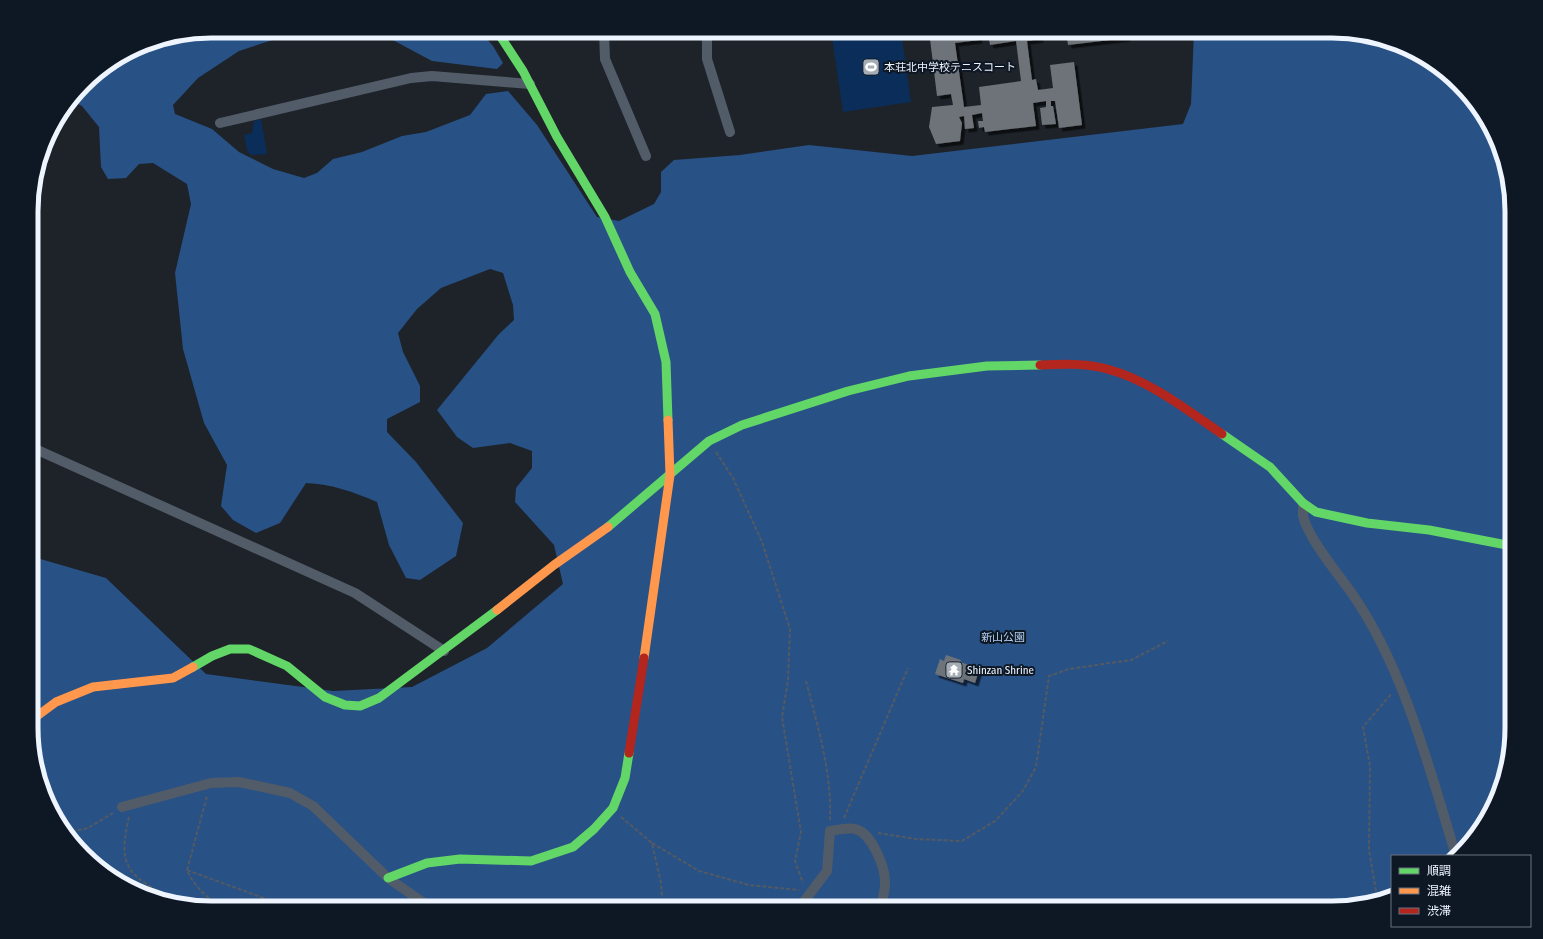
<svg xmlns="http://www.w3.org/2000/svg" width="1543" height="939" font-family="'Fira Sans Condensed','Noto Sans JP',sans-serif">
<defs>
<filter id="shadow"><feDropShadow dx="3.5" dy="3.5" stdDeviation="0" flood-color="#0009"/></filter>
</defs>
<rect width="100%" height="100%" fill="#1d2329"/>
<path fill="#0a2e59" d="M831 31H901L911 102 843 112Z
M261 119 267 154 250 155 247 150 244 135 252 133 254 121Z"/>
<path fill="#285186" d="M211 31H300L239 51 198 78 173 105 175 114 212 129 239 152 273 169 304 178 317 173 333 159 362 152 402 136 426 132 470 115 486 94 508 91 537 125 597 217 619 221 654 204 661 192V172L674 160 740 155 809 145 912 156 1183 124 1191 104 1194 31H1333L1379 37 1422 55 1482 111 1503 153 1512 199V740L1488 818 1459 856H1392V893L1344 908H210L164 902 121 884 61 828 33 752V559L37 558 106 578 206 674 333 691 412 687 487 648 563 584 554 545 515 502 516 488 532 468V451L510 443 473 448 457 437 437 410 499 334 514 320 513 305 503 273 490 269 441 288 417 309 398 333 403 352 420 386V402L387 419V432L416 462 463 523 456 556 420 580 406 578 389 545 377 502C353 492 332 484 306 483L280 523 256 533 233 520 221 506 227 465 204 423 183 349 175 273 191 204 187 184 153 163 139 164 126 178 108 179 101 167 99 127 82 106 72 101 92 76 142 45Z
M376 31H480L493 46 503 63 497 69 432 61Z"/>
<path fill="#6d7379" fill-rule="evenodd" filter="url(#shadow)" d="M929 31H1039L1040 39 1027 41 1032 80 1036 79 1038 90 1053 88 1050 65 1074 62 1082 125 1059 128 1055 101H1051V106H1053L1056 124 1042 125 1040 108 1046 107V101L1033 103 1036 126 985 132 984 127 979 128 978 121H983L982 113 972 115 974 128 965 129 964 116 959 117 962 123 960 141 936 144 929 127 932 107 953 105 951 94 937 96ZM988 34 990 45 1016 41 1021 81 979 87 981 105 964 107 955 43 979 40 978 35Z
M1066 31H1126L1127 38 1068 45Z
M946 655 961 660 960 662 969 665V667L979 670 975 683 964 679 963 683 935 674 940 659 944 661Z"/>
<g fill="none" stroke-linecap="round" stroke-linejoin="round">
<path stroke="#535a63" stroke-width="2" stroke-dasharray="4 2" stroke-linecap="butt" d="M716 452 733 478 762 542 790 629 788 680 782 717 801 832 795 861 803 883
M806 681C818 727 832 773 830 820
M129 817C126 831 121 851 128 865 131 873 138 878 145 883 177 906 214 906 253 907 267 907 279 903 292 908
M621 817 652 843 661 883 662 897
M844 818 908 668
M66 833 88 828 113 813
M878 833 916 839 962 841 995 821 1022 792 1036 767 1049 676 1069 669 1131 660 1168 641
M652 843 699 871 749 885 799 890
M187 870 207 796
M1377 897 1369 850 1370 766 1363 727 1392 693
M218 906C205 895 194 886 187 870L280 904"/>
<path stroke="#525b68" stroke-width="10" d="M604 31 605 59 646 156
M707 31V59L730 132
M220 123 411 78 432 76 530 84
M33 448 355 593 444 651
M1303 503C1303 507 1303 512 1303 516 1308 538 1339 575 1353 595 1404 669 1430 770 1456 856
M122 807 211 783 239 782 290 793 313 806 388 878 424 903 435 908
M640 908 672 906 683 908
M799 908 827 871 830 831C837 830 847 827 855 829 871 832 884 865 885 880 886 888 882 900 881 908"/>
<path stroke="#63d668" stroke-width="9" d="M497 31 523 71 557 137 605 217 630 272 655 314 666 362 668 420
M1222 434 1270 467 1303 503 1316 512 1367 523 1429 530 1512 546
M608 527 709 441 742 425 848 391 909 376 987 366 1040 365
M193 667 212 656 230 649H249L287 666 325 697 345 705 360 706 379 698 497 610
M388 878 427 863 460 859 531 861 573 847 594 829 613 808 625 778 629 753"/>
<path stroke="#ff974d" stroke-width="9" d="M497 610 554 565 608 527
M644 658 670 475 668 420
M33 719 56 702 93 687 173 678 193 667"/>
<path stroke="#b3261e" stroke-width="9" d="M1040 365C1062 364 1086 363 1107 369 1149 380 1187 410 1222 434
M629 753 644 658"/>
</g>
<defs>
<g id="stadium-square" transform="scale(0.9)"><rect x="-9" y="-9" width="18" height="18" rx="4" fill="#a5acb4" stroke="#0e1825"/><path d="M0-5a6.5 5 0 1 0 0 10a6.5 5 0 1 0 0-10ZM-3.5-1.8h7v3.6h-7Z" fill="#fff"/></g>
<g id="temple-square" transform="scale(0.9)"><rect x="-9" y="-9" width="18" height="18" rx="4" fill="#a5acb4" stroke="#0e1825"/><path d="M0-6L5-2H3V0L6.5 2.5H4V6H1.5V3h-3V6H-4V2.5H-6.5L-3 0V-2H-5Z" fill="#fff"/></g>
</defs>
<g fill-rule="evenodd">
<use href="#stadium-square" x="871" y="67"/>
<use href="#temple-square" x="954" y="670"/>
</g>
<g text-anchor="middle" stroke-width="4" stroke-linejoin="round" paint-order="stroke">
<g font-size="11" fill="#eef5ff" stroke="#0e1825" text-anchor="start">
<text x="884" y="71">本荘北中学校テニスコート</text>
<text x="967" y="674">Shinzan Shrine</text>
</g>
<g font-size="11" fill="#b5cff1" stroke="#0e1825">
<text x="1003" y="641">新山公園</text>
</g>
</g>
<path d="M0 0H1543V939H0ZM211 38H1332A173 173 0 0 1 1505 211V728A173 173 0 0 1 1332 901H211A173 173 0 0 1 38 728V211A173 173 0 0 1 211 38Z" fill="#0e1825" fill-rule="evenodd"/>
<path fill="none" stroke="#eef5ff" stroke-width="5" d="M211 38H1332A173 173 0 0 1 1505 211V728A173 173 0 0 1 1332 901H211A173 173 0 0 1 38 728V211A173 173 0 0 1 211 38Z"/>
<rect x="1391" y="855" width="140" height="72" fill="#0e1825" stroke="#68707c"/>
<rect x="1399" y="868" width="20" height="6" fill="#63d668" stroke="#68707c"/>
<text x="1427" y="875" font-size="12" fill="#eef5ff">順調</text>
<rect x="1399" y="888" width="20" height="6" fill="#ff974d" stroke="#68707c"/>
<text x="1427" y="895" font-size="12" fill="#eef5ff">混雑</text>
<rect x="1399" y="908" width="20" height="6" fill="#b3261e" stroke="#68707c"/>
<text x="1427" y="915" font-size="12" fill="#eef5ff">渋滞</text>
</svg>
